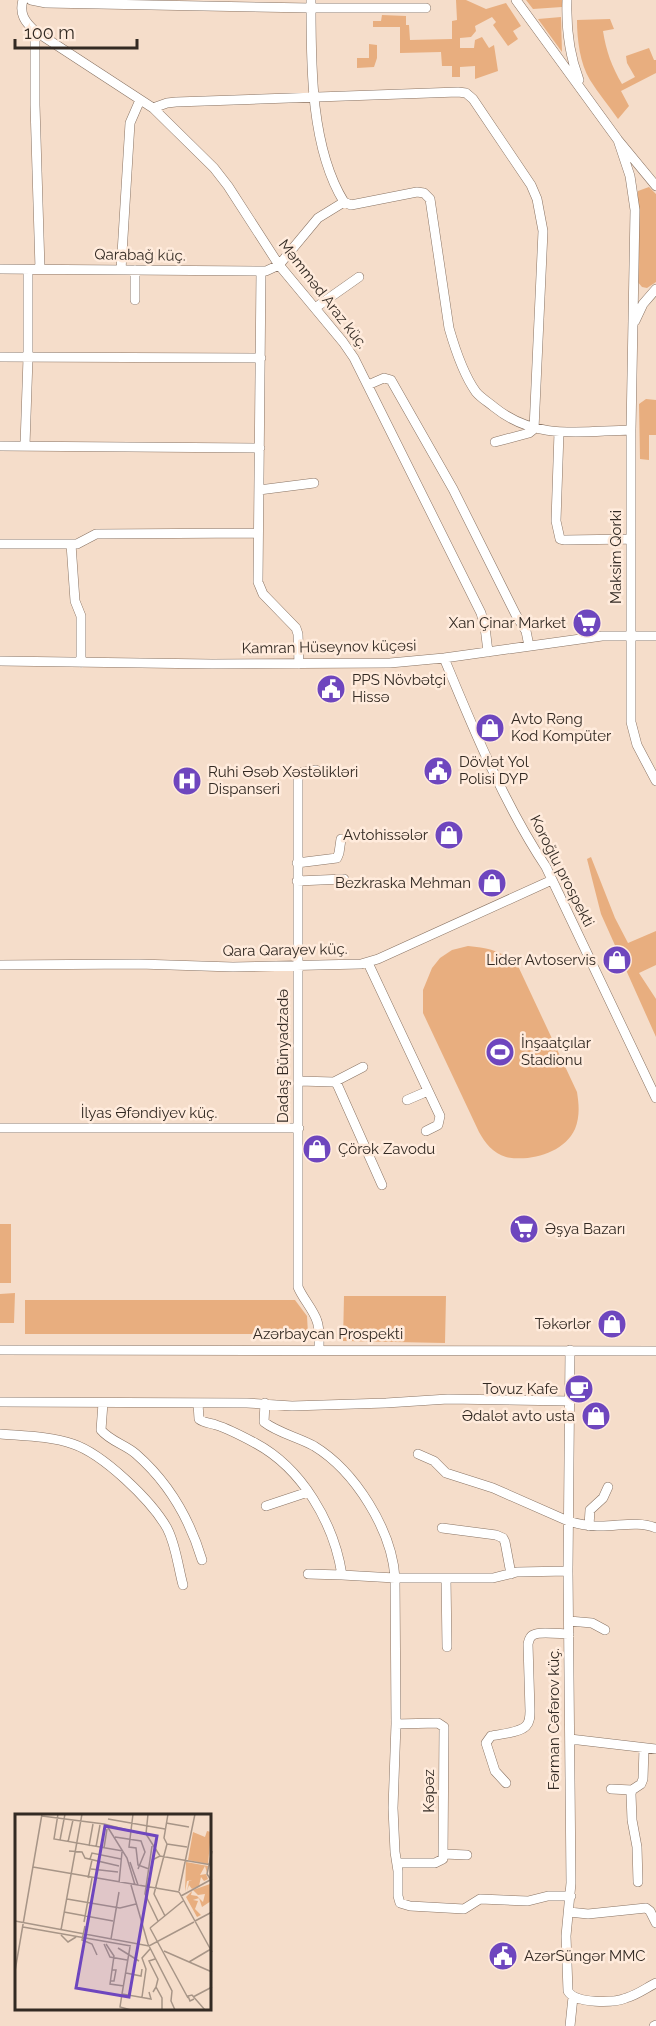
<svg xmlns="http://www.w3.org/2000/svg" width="656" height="2026" font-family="Raleway,sans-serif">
<rect width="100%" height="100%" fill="#f5ddca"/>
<path fill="#e8ae7f" d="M456 0H466L486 9 506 3 521 26 513 31 518 39 508 46 493 25 496 22 492 17 475 26 476 31 471 37 460 38V48H474L475 40 482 37 489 48 494 45 498 71 475 79V66L460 67V77H452V66H442L441 52 400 53V27H373V21H381L382 15 406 16V25H409L410 40 452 39V21L457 20Z
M526 0H562V7L533 9Z
M561 17 562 52 538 19Z
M610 19 614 29 603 31C606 51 612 67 622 84L635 77 627 63 626 56 649 48 654 60H656V73L621 91 629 106 618 119C609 106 598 93 590 80 580 64 577 39 577 20Z
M369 44 377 45V58L374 67 357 68V58H369Z
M649 187 656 194V282L647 288 642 287 637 281 638 191Z
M646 399 656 400V435H649V460L640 459 639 404Z
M591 857 615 918 628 943 656 931V965L639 973 656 999V1037L601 914 587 859Z
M468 946C490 948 502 951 518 966L577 1092C579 1105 580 1116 575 1129 564 1153 530 1162 506 1157 493 1153 485 1143 479 1132L423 1013V990L432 968 440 958 452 950Z
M0 1224H11V1283H0Z
M15 1293 14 1323H0V1294Z
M344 1296H446L445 1343 343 1341Z
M25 1300H295L307 1316 308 1334H25Z"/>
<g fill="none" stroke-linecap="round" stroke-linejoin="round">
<g stroke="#897363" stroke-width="10">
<path id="minor" d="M23 0C19 14 25 22 35 31L153 108 214 168 228 186 279 265 343 342 354 358 481 613 485 627 488 652
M31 0 46 3 311 8H426
M311 0C311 63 310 147 344 202L351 205 417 192 424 193 430 199 449 328C455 349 463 374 476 392 481 398 488 402 494 407 536 441 580 431 631 430
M516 0 618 140 656 186
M567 0C566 28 569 54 579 80
M35 31V105L40 269
M153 108 167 103 176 102 458 92 466 93 473 99 531 185 537 199 543 231 534 429 529 433 495 442
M618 140 630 176 635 210 631 430V722L637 745 656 781
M0 269 266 271 279 265 318 218 344 202
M121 270 130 123 140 100
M261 271 258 582 263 594 296 628 298 634 299 664
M135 300V270
M315 308 359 277
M635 321 643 304 656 289
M0 357 261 358
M368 385 384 378 391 380 453 489 516 615 526 631 529 646
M559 432 556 521 560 539 565 540 631 539
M25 445 28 358V270
M0 446 260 448
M259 490 314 483
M0 544H77L96 534 258 533
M71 544 75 601 81 616V663
M444 658C473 728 504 804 546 867L656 1098
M0 661 212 664 390 663 444 658 602 636H656
M316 770 303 772 299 774 298 780V1287C303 1299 313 1309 317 1321 320 1329 319 1340 319 1349
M297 863 337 858 339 853 341 839
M297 881 344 879
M368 963 440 1116 438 1125 426 1131
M0 965 139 964 233 967 361 964 378 959 552 880
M299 1081 334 1082 337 1084 382 1185
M334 1082 363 1067
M407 1100 428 1091
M0 1128H299
M0 1350 656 1351
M570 1350 568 1571 571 1883 566 1936 568 1991C575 2004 614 2003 626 1998 637 1995 646 1988 656 1983
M0 1402 247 1403 292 1406 386 1403 448 1399 570 1401
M103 1403 101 1430C110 1441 126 1445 136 1454 168 1482 190 1520 202 1560
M198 1403 199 1419C204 1423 210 1423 216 1425 229 1429 242 1436 255 1443 302 1468 334 1523 342 1575L395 1578H493L517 1572 568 1571
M265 1403 264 1422C278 1433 298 1437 314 1446 355 1471 392 1530 395 1578L396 1724 393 1808 395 1852 398 1871V1896L400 1903 410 1906 464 1909 480 1899 528 1901 548 1896H571
M0 1434C24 1436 50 1436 73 1444 103 1454 151 1500 167 1528 176 1545 178 1567 183 1585
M418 1454 434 1461 446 1473 493 1488 568 1521C578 1524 587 1526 597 1526 617 1527 637 1520 656 1528
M266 1506 308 1492
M589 1526 590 1510 603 1498 608 1487
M442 1528 496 1535 503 1538 505 1542 511 1574
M308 1574 342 1575
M446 1578 447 1647
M569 1621 592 1623 605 1630
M396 1724 438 1723 444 1727 443 1859 435 1863H397
M570 1739 656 1749
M506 1783 495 1771 486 1743 491 1736C500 1734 519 1733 526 1726 530 1722 530 1716 530 1711L528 1644C529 1641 529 1637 533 1635 539 1631 561 1634 569 1634
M611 1789 632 1790
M444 1854 467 1855
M638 1882 637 1847 632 1820 631 1794 632 1790 641 1784 643 1779 644 1748
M569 1912 588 1914 646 1908 650 1911 656 1923
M570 2026 573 1997
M654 2026 656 2025"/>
</g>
<use href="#minor" stroke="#fff" stroke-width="9"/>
</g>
<defs>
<g id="supermarket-disc" transform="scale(1.5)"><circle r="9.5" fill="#6e46be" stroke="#ffebdc"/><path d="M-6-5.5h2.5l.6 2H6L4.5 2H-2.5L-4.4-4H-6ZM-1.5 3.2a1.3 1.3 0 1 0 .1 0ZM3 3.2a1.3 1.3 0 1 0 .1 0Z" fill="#fff"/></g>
<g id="civic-disc" transform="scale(1.5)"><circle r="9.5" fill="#6e46be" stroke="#ffebdc"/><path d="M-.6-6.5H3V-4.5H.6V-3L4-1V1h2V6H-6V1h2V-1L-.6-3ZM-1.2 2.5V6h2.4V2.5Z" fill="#fff"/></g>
<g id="shop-disc" transform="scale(1.5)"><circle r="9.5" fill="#6e46be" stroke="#ffebdc"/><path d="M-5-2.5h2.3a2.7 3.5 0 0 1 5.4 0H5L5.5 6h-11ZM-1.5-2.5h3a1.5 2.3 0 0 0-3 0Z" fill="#fff"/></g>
<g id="hospital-disc" transform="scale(1.5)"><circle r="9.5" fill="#6e46be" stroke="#ffebdc"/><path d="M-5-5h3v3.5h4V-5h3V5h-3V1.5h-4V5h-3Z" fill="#fff"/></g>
<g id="stadium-disc" transform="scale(1.5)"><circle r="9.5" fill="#6e46be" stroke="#ffebdc"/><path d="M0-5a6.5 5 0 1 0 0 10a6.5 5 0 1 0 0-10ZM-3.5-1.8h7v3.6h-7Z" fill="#fff"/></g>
<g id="cafe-disc" transform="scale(1.5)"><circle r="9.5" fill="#6e46be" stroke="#ffebdc"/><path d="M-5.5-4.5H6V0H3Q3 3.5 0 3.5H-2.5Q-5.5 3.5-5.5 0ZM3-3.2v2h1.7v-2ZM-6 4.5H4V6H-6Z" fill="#fff"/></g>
</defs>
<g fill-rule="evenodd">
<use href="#supermarket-disc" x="587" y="623"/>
<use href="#civic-disc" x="331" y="689"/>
<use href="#shop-disc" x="490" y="728"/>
<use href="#civic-disc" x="438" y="771"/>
<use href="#hospital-disc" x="187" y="781"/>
<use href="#shop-disc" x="449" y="835"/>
<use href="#shop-disc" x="492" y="883"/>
<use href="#shop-disc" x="617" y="960"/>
<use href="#stadium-disc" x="500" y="1052"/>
<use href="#shop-disc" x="317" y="1149"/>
<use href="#supermarket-disc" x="524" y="1229"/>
<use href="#shop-disc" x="612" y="1324"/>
<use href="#cafe-disc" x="579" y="1389"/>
<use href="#shop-disc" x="596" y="1416"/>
<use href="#civic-disc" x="503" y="1956"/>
</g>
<g text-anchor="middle" stroke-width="5" stroke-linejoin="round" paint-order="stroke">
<g font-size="15" fill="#332a23" stroke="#ffebdc">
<text transform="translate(140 255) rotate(1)" y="5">Qarabağ küç.</text>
<text transform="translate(323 294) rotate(52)" y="5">Məmməd Araz küç.</text>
<text transform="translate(616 557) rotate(-90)" y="5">Maksim Qorki</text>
<text transform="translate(329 647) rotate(-1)" y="5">Kamran Hüseynov küçəsi</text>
<text transform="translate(562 871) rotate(63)" y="5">Koroğlu prospekti</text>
<text transform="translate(285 950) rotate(-1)" y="5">Qara Qarayev küç.</text>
<text transform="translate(283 1056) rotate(-90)" y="5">Dadaş Bünyadzadə</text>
<text x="149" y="1118">İlyas Əfəndiyev küç.</text>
<text x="328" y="1339">Azərbaycan Prospekti</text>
<text transform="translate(554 1719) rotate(-90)" y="5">Fərman Cəfərov küç.</text>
<text transform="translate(429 1791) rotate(-90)" y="5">Kəpəz</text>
</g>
<g font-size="15" fill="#332a23" stroke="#ffebdc" text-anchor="start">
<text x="566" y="628" text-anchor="end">Xan Çinar Market</text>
<text x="352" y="685">PPS Növbətçi<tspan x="352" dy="17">Hissə</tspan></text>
<text x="511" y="724">Avto Rəng<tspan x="511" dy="17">Kod Kompüter</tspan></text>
<text x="459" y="767">Dövlət Yol<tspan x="459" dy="17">Polisi DYP</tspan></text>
<text x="208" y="777">Ruhi Əsəb Xəstəlikləri<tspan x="208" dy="17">Dispanseri</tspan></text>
<text x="428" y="840" text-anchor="end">Avtohissələr</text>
<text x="471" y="888" text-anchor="end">Bezkraska Mehman</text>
<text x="596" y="965" text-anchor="end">Lider Avtoservis</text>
<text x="521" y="1048">İnşaatçılar<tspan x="521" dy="17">Stadionu</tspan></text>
<text x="338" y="1154">Çörək Zavodu</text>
<text x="545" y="1234">Əşya Bazarı</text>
<text x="591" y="1329" text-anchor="end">Təkərlər</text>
<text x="558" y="1394" text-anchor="end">Tovuz Kafe</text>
<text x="575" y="1421" text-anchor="end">Ədalət avto usta</text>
<text x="524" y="1961">AzərSüngər MMC</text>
</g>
</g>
<g transform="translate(15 1814)">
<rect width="196" height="196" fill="#f5ddca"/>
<path d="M192 17 196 18 193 50 173 46 178 18 190 23ZM171 48 193 52 192 59 190 52 185 61 191 60 193 65 189 67 186 63 184 72 177 75 174 71 172 77 174 67 177 66 172 67 170 78ZM195 70 196 87 187 93 184 84 178 86 183 87 180 95 186 101 182 103 171 83 177 77 176 81 182 82 188 88 190 80 183 81 178 76Z" fill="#e8ae7f"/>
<path fill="none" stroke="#a79587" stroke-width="1.5" d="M43 0 39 25 108 37M118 0 114 33 121 34 123 51 134 55M133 0 131 20 145 42M27 2 89 10 124 19M93 5 150 15M151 9 174 13M92 12 112 44 120 71M100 23 126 27 130 38 123 55M45 26 50 0M53 28 58 6M152 30 172 33M74 32 78 10M137 32 130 80 143 107M81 33 85 11M89 34 92 15M54 37 67 38 70 44 104 52M75 45 77 39 106 45M137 46 145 42 197 51M115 48 123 71M18 53 164 78M76 55 103 58M73 64 77 46M196 66 192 60 197 37M104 69 107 38M116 71 133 130M164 77 180 0M164 78 197 138M166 82 197 65M52 85 105 94 121 90M49 98 98 107M150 102 139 80 152 30 149 24 153 0M0 107 134 132 179 108M180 107 197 98M69 108 77 64M70 112 67 126 77 130 82 141M8 113 116 132M135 114 173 184M135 114 168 87M46 116 67 0M46 121 53 128 61 123M96 125 104 78M89 130 95 143 112 146M91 130 99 142 95 170 109 172M133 130 157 177 156 187 160 196M115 133 107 180 136 185 134 178M103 134 124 147M149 137 197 158M140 145 134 147 143 165 141 173M174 148 196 135M0 157 27 0M111 159 126 162 127 155M95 167H99L101 156H97M138 178 141 173 147 184V196M107 180 105 193 116 196M127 183 131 155 127 144 135 135M178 183 197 173M179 185 175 187 173 182 177 181 190 196"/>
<path fill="#6e46be" fill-opacity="0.15" stroke="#6e46be" stroke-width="3" d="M90 12 142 22 114 183 61 174Z"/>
<rect width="196" height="196" fill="none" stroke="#332a23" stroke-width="3"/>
</g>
<path d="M15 39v9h122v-9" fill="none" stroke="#332a23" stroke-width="3"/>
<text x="24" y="39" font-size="18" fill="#332a23" stroke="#ffebdc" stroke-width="4.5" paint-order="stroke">100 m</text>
</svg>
